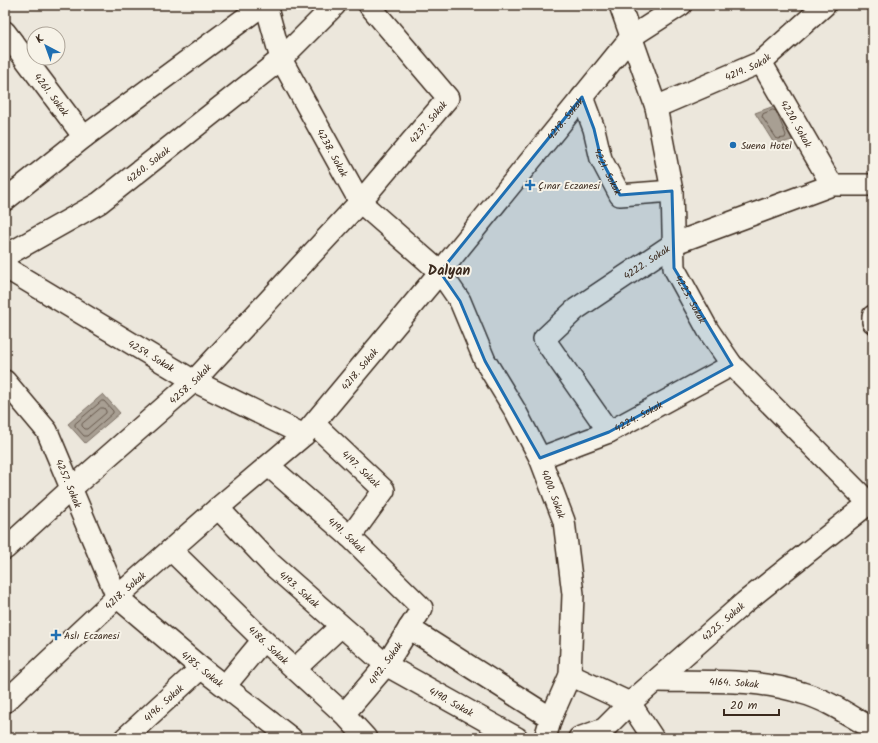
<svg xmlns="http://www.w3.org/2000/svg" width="878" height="743" font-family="Kalam,sans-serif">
<rect width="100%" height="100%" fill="#ece7dc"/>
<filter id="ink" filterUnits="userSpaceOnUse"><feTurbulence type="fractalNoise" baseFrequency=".025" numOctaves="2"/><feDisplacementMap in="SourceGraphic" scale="8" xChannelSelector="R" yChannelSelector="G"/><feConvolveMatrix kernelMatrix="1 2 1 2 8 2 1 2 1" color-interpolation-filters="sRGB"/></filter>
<g filter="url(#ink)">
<path fill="#a89f93" stroke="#7c7064" d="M777 105 792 140 775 145 755 113Z
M103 394 120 413 85 443 68 424Z"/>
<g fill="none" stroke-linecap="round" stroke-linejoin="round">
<path stroke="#67594d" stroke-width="1" d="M773 110 776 111 786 135 785 138 777 139 762 117 763 114Z
M102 401H104L113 411V413L87 436H84L75 426V424Z
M101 408H104L106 411V413L87 429H85L82 426V424Z"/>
<g stroke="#3b2a1e" stroke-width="24">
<g id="minor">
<path id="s1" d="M266 5 281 59 360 202 440 272 460 301 485 361 516 412 540 458 564 521 573 594 570 675 551 718 545 738"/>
<path id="s2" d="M620 5 656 107 672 191 674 268 708 330 732 365 869 503 873 505"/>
<path id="s3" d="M5 32 84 137"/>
<path id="s4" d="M761 62 832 185"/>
<path id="s5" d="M582 97 594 129 601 159 620 195 672 191"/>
<path id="s6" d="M656 107 761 62 825 5"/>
<path d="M5 200 84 137 263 5"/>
<path id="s7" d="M5 256 99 203 281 59 335 5"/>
<path id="s8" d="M5 264 11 271 194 381 304 435"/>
<path d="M873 316V322"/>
<path id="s9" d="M5 381 47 431 117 597 201 668 291 738"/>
<path id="s10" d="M314 424 384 490 350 537"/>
<path id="s11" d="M609 432 544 339 576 309 673 244 832 185H873"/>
<path id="s12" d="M540 458 609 432 732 365"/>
<path id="s13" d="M269 466 350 537 422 608 386 665 344 714"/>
<path id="s14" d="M218 508 271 564 386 665 517 738"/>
<path id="s15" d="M5 549 72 488 194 381 360 202 448 98 369 5"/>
<path id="s16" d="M171 550 263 640 344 714 366 738"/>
<path d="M409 628 551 718"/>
<path d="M295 669 341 626"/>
<path d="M570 675 630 703 653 738"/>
<path id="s17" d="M657 681C705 682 756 678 802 693 828 700 850 716 873 729"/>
<path d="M225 686 263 640"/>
<path id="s18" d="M5 702 117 597 218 508 304 435 440 272 631 37 681 5"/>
<path id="s19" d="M125 738 201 668"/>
<path id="s20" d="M579 738 604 729 630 703 745 602 873 500"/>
</g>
</g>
<use href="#minor" stroke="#f7f3e8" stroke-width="21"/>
</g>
</g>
<path fill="#1f6fb2" fill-opacity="0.2" stroke="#1f6fb2" stroke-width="3" stroke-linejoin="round" d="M582 97 594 129 601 159 620 195 672 191 674 268 732 365 609 432 540 458 485 361 460 301 440 272Z"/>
<g fill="#1f6fb2" stroke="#f7f3e8" stroke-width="1.5">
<circle cx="733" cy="145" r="4"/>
<path d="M528 179h4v4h4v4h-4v4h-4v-4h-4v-4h4z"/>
<path d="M54 629h4v4h4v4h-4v4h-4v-4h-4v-4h4z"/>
</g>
<g text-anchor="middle" stroke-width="4" stroke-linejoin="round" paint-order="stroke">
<g font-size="10" fill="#3b2a1e" stroke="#f7f3e8">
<text dy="4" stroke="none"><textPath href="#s6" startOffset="100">4219. Sokak</textPath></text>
<text dy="4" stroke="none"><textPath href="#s3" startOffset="78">4261. Sokak</textPath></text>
<text dy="4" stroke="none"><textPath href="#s18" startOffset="811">4218. Sokak</textPath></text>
<text dy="4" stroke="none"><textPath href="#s15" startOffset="602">4237. Sokak</textPath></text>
<text dy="4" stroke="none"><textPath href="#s4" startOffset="71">4220. Sokak</textPath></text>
<text dy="4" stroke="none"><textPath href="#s1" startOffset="163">4238. Sokak</textPath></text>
<text dy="4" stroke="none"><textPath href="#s7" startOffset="170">4260. Sokak</textPath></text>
<text dy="4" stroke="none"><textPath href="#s5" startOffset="79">4221. Sokak</textPath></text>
<text dy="4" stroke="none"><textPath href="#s11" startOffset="242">4222. Sokak</textPath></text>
<text dy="4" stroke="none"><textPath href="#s2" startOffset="306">4223. Sokak</textPath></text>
<text dy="4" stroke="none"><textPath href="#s8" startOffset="173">4259. Sokak</textPath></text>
<text dy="4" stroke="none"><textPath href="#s18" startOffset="487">4218. Sokak</textPath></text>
<text dy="4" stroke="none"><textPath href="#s15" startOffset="248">4258. Sokak</textPath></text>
<text dy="4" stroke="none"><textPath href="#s12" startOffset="107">4224. Sokak</textPath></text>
<text dy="4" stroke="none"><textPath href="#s10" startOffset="65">4197. Sokak</textPath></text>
<text dy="4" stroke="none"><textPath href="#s9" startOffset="122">4257. Sokak</textPath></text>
<text dy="4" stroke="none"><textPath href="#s1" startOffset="576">4000. Sokak</textPath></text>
<text dy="4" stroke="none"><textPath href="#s13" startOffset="104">4191. Sokak</textPath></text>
<text dy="4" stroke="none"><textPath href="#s14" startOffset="115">4193. Sokak</textPath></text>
<text dy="4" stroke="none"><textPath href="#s18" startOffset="164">4218. Sokak</textPath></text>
<text dy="4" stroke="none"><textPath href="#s20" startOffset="187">4225. Sokak</textPath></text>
<text dy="4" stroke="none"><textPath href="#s16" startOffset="136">4186. Sokak</textPath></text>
<text transform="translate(385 663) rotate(-54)" y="4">4192. Sokak</text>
<text dy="4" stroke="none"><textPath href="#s9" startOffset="357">4185. Sokak</textPath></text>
<text dy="4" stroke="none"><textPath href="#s17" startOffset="77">4164. Sokak</textPath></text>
<text dy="4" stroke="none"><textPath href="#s14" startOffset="305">4190. Sokak</textPath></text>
<text dy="4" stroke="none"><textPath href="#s19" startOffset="52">4196. Sokak</textPath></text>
</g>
<g font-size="10" fill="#3b2a1e" stroke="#f7f3e8" text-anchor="start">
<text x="741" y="149">Suena Hotel</text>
<text x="538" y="189">Çınar Eczanesi</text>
<text x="64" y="639">Aslı Eczanesi</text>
</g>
<g font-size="14" font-weight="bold" fill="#3b2a1e" stroke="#f7f3e8">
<text x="449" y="275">Dalyan</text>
</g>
</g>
<rect width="878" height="743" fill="none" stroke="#f7f3e8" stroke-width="20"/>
<rect x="10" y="10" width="858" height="723" fill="none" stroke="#3b2a1e" stroke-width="1.5" filter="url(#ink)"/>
<g transform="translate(46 46) rotate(319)"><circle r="19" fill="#f7f3e8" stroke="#aca397"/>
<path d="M0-3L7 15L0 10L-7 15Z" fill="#1f6fb2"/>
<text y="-6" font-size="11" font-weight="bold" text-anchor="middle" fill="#3b2a1e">K</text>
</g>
<path d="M724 709v6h55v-6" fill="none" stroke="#3b2a1e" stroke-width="2"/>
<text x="730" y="709" font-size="12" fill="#3b2a1e" stroke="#f7f3e8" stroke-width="3" paint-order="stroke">20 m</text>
</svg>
